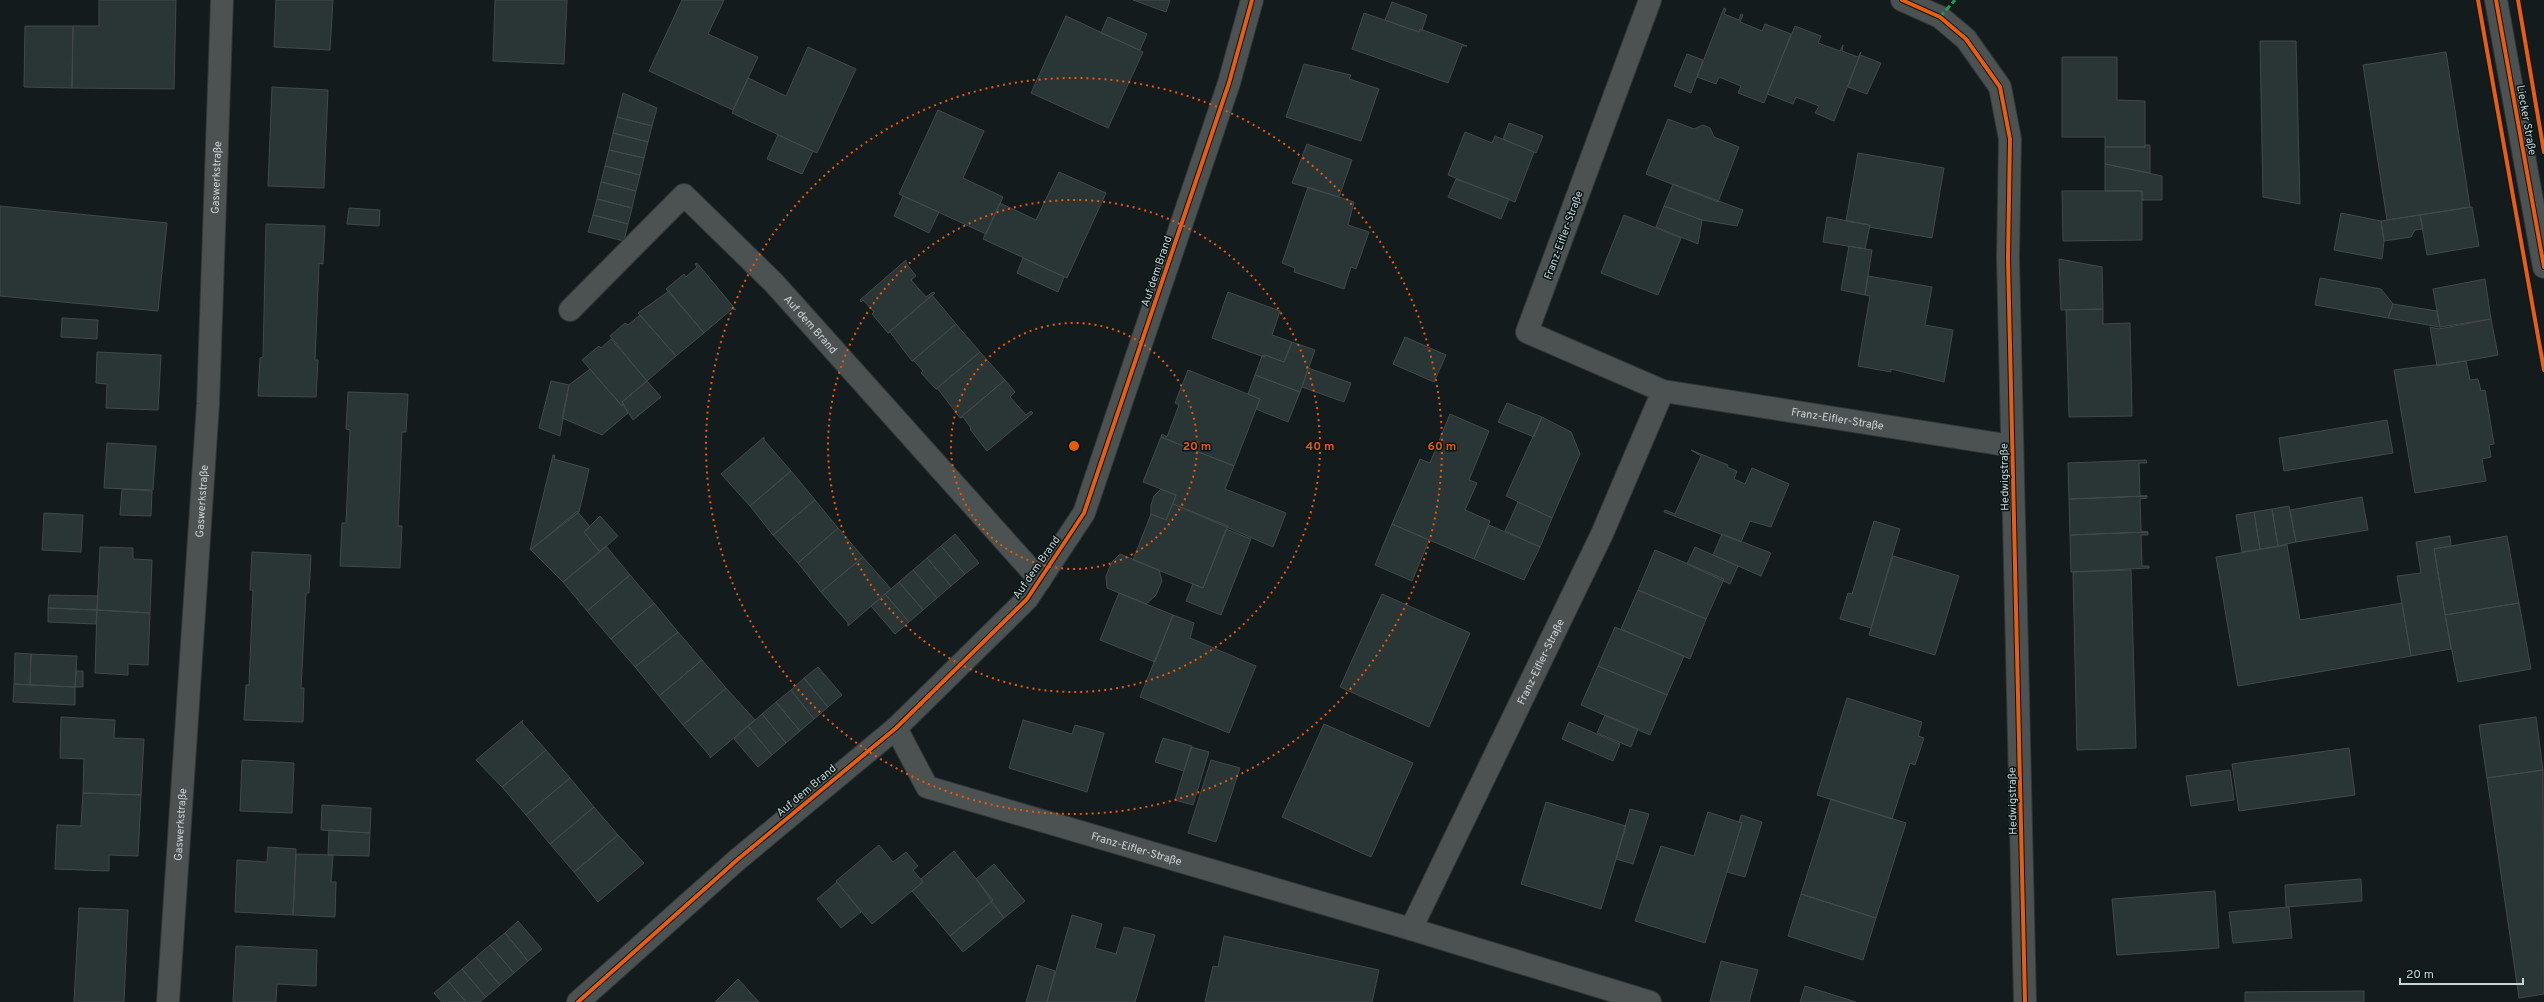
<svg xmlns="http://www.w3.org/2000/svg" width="2544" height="1002" font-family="Overpass,sans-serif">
<rect width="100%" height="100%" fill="#141b1c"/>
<path fill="#2a3536" stroke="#434949" d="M99 0H176L174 89 72 88 73 26H99Z
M276 0H333L330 50 274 47Z
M495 0H567L564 64 493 61Z
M682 0H724L708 34 758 57 733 110 649 71Z
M1133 0H1170L1166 12Z
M1392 2 1427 15 1422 30 1420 29 1419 32 1385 20Z
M1724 8 1726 9 1724 14 1739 20 1741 14 1743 15 1740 22 1762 31 1765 24 1791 34 1764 103 1738 93 1741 86 1719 77 1716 84 1697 77Z
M1364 13 1419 32 1420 29 1467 46H1462L1448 83 1352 49Z
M1066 16 1143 52 1108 128 1031 93Z
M1108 17 1147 34 1140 50 1101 33Z
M25 26H73L72 88 24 87Z
M1795 26 1821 36 1818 43 1840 51 1843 45 1842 51 1858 57 1861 52 1834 121 1815 113 1819 106 1796 97 1793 104 1767 94Z
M2260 41H2296L2300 204 2263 197Z
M808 47 856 69 817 153 732 113 748 78 786 96Z
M2446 52 2470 207 2387 220 2363 65Z
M1687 54 1703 60 1691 93 1674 86Z
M1860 55 1881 63 1867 94 1848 87Z
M2062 57H2117V100L2145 101V147H2105V137H2062Z
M1304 64 1351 75 1349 79 1379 89 1361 141 1286 117Z
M272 87 328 90 324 188 268 186Z
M623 93 657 108 652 126 617 117Z
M938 110 984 131 963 178 1003 197 986 234 899 194Z
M617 117 652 126 648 142 613 133Z
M1668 119 1694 129 1703 125 1710 128 1714 137 1739 147 1718 202 1646 174Z
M1509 123 1543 136 1536 153 1503 139Z
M1465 132 1492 143 1495 136 1534 152 1515 202 1448 175Z
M613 133 648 142 644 158 609 150Z
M778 135 813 151 802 174 767 159Z
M1307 144 1352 160 1339 197 1292 183Z
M2145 145H2150V173L2105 164V147H2145Z
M609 150 644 158 640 175 605 166Z
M1858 153 1944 168 1932 238 1869 227 1870 225 1846 221Z
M2105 164 2162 176V200H2142V191H2105Z
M605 166 640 175 636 191 601 182Z
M1059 172 1106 193 1067 278 983 239 1000 203 1036 220Z
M1456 179 1509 199 1501 219 1448 197Z
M601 182 636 191 632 208 597 199Z
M1673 184 1743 210 1737 226 1702 220 1664 206Z
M1308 187 1354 202 1348 225 1369 232 1356 269 1351 267 1344 289 1294 272 1295 268 1282 263Z
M2062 191H2142V240L2063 241Z
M903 196 939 212 929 233 894 216Z
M597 199 632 208 628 224 593 215Z
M0 206 167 223 158 311 0 296Z
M1664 206 1702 220 1698 244 1656 227Z
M2472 207 2479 246 2427 255 2420 215Z
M349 208 380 210 379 226 347 224Z
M2341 213 2381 221 2384 241 2382 259 2334 250Z
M593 215 628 224 624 241 588 232Z
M1624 215 1681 238 1658 295 1601 273Z
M2420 215 2423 229 2415 230 2411 237 2384 241 2381 221Z
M1827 217 1870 225 1865 249 1823 242Z
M266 224 325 226 323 264 319 263 315 360H318L316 397 258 396 260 358 263 357Z
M1849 246 1872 250 1865 295 1841 290Z
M1023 258 1064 277 1058 292 1017 273Z
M2059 259 2102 267 2103 309 2061 310Z
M906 260V263L916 276 911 280 926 297 933 292 935 293 888 333 872 314 874 312 863 300 861 302 860 300Z
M697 263 736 310 732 309 704 333 666 289 684 274 686 277 697 267 695 264Z
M1868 276 1932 287 1925 325 1953 330 1944 382 1891 369V372L1858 366 1870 296 1865 295Z
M2320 278 2381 289 2393 304 2388 318 2315 305Z
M2485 279 2491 319 2440 327 2433 289Z
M669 291 704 333 676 356 638 313Z
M1228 292 1280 311 1272 335 1292 342 1284 362 1265 355 1264 357 1212 338Z
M932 295 956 324 912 361 890 332 888 333Z
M2393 304 2437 311 2440 327 2388 318Z
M2103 309V324L2130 323 2132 416 2069 417 2066 310Z
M640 315 676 356 647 381 610 336 625 323 628 325Z
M62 318 98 320 97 339 61 337Z
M2491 319 2498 355 2437 366 2430 327 2439 329Z
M956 324 980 352 936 389 921 373 923 371 914 361H912Z
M1405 337 1446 355 1434 382 1393 364Z
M611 339 647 381 622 402 624 404 622 406 582 360 599 346 601 348Z
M1292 342 1315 350 1300 392 1255 375 1262 356 1265 355 1284 362Z
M97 352 161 355 158 410 106 408 107 384 96 383Z
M980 352 1005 380 960 418 938 389H936Z
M2466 361 2470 380 2478 379 2481 391 2485 390 2494 444 2489 445 2491 457 2482 459 2486 481 2415 493 2394 370Z
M1308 368 1351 383 1344 402 1302 387Z
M590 369 622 406 623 404 628 413 602 435 562 418 569 385Z
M1188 370 1260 399 1234 466 1161 437 1162 434 1167 437 1179 405 1175 403Z
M1255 375 1300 392 1288 422 1256 409 1260 399 1248 394Z
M1005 380 1015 392 1010 397 1026 415 1031 411 1033 413 987 451 970 429 971 428 963 417 960 418Z
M551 381 569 385 560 436 539 428Z
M647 381 661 397 633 420 622 402Z
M348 392 408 394 406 432H402L398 526H402L400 568 340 566 342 523H346L350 430 346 429Z
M1507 403 1542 417 1534 437 1498 422Z
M1450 414 1489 431 1469 480 1477 483 1465 510 1490 521 1474 559 1392 524 1420 459 1430 463Z
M1542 417 1571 432 1580 454 1552 518 1506 496Z
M2387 420 2393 453 2284 471 2279 438Z
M764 437V440L791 471 750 506 721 474Z
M1161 437 1234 466 1225 489 1286 513 1273 547 1173 504 1176 495 1143 482Z
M107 443 156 446 153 490 104 488Z
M1691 450 1728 465 1727 467 1737 471 1734 479 1745 484 1752 468 1789 484 1771 527 1750 521 1741 542 1664 512 1665 510 1675 514 1701 456Z
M553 455H555L554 459 589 469 584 491 579 512 530 550Z
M2146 460 2147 463H2139L2140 496H2147L2069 499 2068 463Z
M791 471 815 500 773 535 750 506Z
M122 489 152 491 151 516 120 515Z
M1161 489 1176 495 1166 520 1151 514V505L1154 496Z
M2147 496V498L2140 499 2141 531 2148 532 2070 535 2069 499Z
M2362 497 2368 530 2296 542 2290 510Z
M815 500 838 528 798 563 773 535Z
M1518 502 1552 518 1540 547 1505 531Z
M1173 504 1228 526 1203 588 1133 560 1151 514 1166 520Z
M2289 506 2296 542 2278 546 2272 509Z
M2272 509 2278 546 2260 549 2254 512Z
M577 511 590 527 584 532 600 552 563 582 531 550Z
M2254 512 2260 549 2242 552 2236 515Z
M44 513 83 515 81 552 42 550Z
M600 516 618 536 600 552 584 532Z
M1874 521 1900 529 1871 628 1840 619 1848 593 1852 594Z
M1392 524 1429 540 1412 581 1375 565Z
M1489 525 1540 547 1524 580 1474 559Z
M838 528 863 557 821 592 798 563Z
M1226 529 1251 539 1221 615 1186 601 1193 584 1203 588Z
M2148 532V535H2141L2142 566H2149V568L2071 572 2070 535Z
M955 534 979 563 965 574 941 546Z
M1722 534 1771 553 1761 576 1713 555Z
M2450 536 2451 546 2434 549 2451 649 2411 656 2397 576 2421 573 2416 542Z
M2507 536 2519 603 2445 615 2434 549Z
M2287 545 2300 620 2402 603 2411 656 2238 686 2216 557Z
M606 546 630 575 587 611 563 582Z
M941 546 965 574 951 586 927 558Z
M100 547 133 548V559L152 560 150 613 97 610Z
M1695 547 1738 566 1730 584 1687 564Z
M1655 550 1724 579 1706 619 1638 590Z
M252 552 311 555 309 593H306L301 688H304L303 722 244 720 246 685H249L253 590H250Z
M1120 554 1159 570 1162 581 1156 595 1146 604 1107 588 1106 576 1112 562Z
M1893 556 1959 576 1935 655 1869 635Z
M863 557 891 589 848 626V623L821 592Z
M927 558 951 586 937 598 913 570Z
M913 570 937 598 923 610 899 582Z
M2131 570 2136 748 2077 750 2073 572Z
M630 575 654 603 611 639 587 611Z
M899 582 923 610 909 622 885 594Z
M1638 590 1706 619 1690 659 1621 629Z
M1119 593 1173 615 1155 662 1100 640Z
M885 594 909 622 895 634 871 606Z
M1382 594 1470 633 1429 727 1340 687Z
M49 595 98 596 97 610 48 608Z
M654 603 678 632 635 667 611 639Z
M2519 603 2531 669 2458 682 2445 615Z
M48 608 97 610 96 624 48 622Z
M97 610 150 613 148 665 128 664V675L95 673Z
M1173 615 1194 623 1190 638 1256 666 1229 733 1140 697Z
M1615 627 1684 656 1667 695 1598 666Z
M678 632 702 660 659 696 635 667Z
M15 653 31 654 30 685 14 684Z
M31 654 77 656 75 687 30 685Z
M702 660 726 688 683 725 659 696Z
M1598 666 1667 695 1650 735 1581 705Z
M818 667 842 695 828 707 804 678Z
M76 671H83V687H75Z
M804 678 828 707 814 719 791 690Z
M14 684 75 687V705L13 702Z
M726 688 755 720 710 758V756L683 725Z
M791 690 814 719 800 731 776 702Z
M1847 698 1922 722 1918 736 1924 738 1915 765 1910 763 1892 819 1817 795Z
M776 702 800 731 786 743 762 714Z
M762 714 786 743 772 755 748 726Z
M1605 715 1638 729 1631 747 1597 733Z
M61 717 115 720 114 738 144 739 141 795 83 793 84 759 60 758Z
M2536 717 2543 770 2487 778 2479 725Z
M523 720 522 723 546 750 502 787 476 760Z
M1023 720 1072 734 1075 725 1104 733 1087 792 1009 768Z
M1569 722 1620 744 1613 761 1562 739Z
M1324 724 1413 763 1371 857 1282 817Z
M748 726 772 755 758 767 734 739Z
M1163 738 1192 746 1184 771 1155 762Z
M1191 747 1209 752 1193 805 1175 800Z
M2349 748 2355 795 2239 811 2232 764Z
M546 750 570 778 526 815 502 787Z
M242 760 294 763 292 813 240 811Z
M1211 760 1240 768 1216 842 1188 833Z
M2230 770 2234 800 2191 806 2186 776Z
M2543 770 2544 994 2519 998 2487 778Z
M570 778 594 807 550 844 526 815Z
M83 793 141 795 138 856 109 855V871L55 869 57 825 81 826Z
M1831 799 1906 823 1876 918 1801 894Z
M1546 802 1626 826 1601 909 1521 884Z
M322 805 371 808 370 833 321 830Z
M594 807 618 835 574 872 550 844Z
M1630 809 1649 814 1633 864 1616 859Z
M1708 812 1742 823 1705 943 1635 921 1661 846 1694 856Z
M1741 815 1762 822 1745 877 1727 872 1742 823 1739 822Z
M329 830 370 833 369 856 328 855Z
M618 835 644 863 598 902 574 872Z
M879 845 893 862 906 852 918 866 913 870 923 882 872 924 836 881Z
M268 847 296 849 293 915 235 912 237 860 267 862Z
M954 851 993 900 950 936 912 891 923 882 921 879Z
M296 854 333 855 331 882H336L335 917 293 915Z
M994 864 1025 901 1004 918 976 879Z
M2361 879 2362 901 2286 907 2285 885Z
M837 882 861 912 841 928 817 899Z
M2215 891 2219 948 2117 955 2112 899Z
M1801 894 1876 918 1863 960 1788 936Z
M991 902 1004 918 963 952 950 936Z
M2289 907 2292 938 2233 943 2229 912Z
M79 908 128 910 124 1002H74Z
M1072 915 1102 924 1095 948 1116 954 1124 927 1155 935 1135 1002H1047Z
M518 921 542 949 528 961 505 933Z
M505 933 528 961 514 973 490 945Z
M1224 936 1379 970 1372 1002H1205L1213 966 1218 967Z
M490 945 514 973 500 985 476 957Z
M236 946 317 950 316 986 277 984 276 1002H233Z
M476 957 500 985 486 997 462 969Z
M1721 961 1758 970 1749 1002H1710Z
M1037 965 1055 971 1047 1002H1026Z
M462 969 486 997 480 1002H466L448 981Z
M738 979 759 1002H715Z
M448 981 466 1002H442L434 993Z
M1805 986 1856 1002H1800Z
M2364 991V1002H2245V992Z"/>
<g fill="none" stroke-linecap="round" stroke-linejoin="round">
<g stroke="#313637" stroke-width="24">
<g id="street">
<path id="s1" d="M1650 0 1527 332 1663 391 2012 446"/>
<path d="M1902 0 1940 17 1966 39 2000 87 2010 139 2008 258 2025 1002"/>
<path d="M2496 0 2544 267"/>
<path id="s2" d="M570 310 684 195 774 283 1040 580"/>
<path id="s3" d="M896 728 927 787 1411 929"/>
<path id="s4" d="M168 1002 208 404 222 0"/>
<path d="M578 1002 737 860 896 728 1027 599 1084 513 1229 83 1252 0"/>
<path id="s5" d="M1650 1002 1411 929 1602 534 1663 391"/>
</g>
</g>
<use href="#street" stroke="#4c5152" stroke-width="22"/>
<path stroke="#1a9f57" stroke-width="3" stroke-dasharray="6 3" stroke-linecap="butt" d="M1940 17 1955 0"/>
<g stroke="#071516" stroke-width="6">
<path id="cycleway" d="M1902 0 1940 17 1966 39 2000 87 2010 139 2008 258 2025 1002
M2478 0 2544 370
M2496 0 2544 267
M2518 0 2544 152
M578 1002 737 860 896 728 1027 599 1084 513 1229 83 1252 0"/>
</g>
<use href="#cycleway" stroke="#e95d12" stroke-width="4"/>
</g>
<g fill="none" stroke="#e8590c" stroke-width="2" stroke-dasharray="2 4">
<circle cx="1074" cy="446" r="123"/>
<circle cx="1074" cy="446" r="246"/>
<circle cx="1074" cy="446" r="368"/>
</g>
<g text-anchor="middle" stroke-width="3" stroke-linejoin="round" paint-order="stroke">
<g font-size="11" fill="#cad3d4" stroke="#071516">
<text transform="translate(2527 120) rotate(80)" y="4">Liecker Straße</text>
<text dy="4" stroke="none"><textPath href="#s4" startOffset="826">Gaswerkstraße</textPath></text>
<text transform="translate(1563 235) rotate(-70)" y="4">Franz-Eifler-Straße</text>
<text transform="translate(1156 271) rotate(-71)" y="4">Auf dem Brand</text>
<text dy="4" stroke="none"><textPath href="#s2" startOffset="343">Auf dem Brand</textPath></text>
<text dy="4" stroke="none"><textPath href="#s1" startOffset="679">Franz-Eifler-Straße</textPath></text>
<text transform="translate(2004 477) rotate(-91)" y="4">Hedwigstraße</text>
<text dy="4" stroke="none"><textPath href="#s4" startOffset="502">Gaswerkstraße</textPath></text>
<text transform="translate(1036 567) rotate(-55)" y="4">Auf dem Brand</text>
<text dy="4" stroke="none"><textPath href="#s5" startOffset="547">Franz-Eifler-Straße</textPath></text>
<text transform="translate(806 790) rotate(-40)" y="4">Auf dem Brand</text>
<text transform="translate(2012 801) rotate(-91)" y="4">Hedwigstraße</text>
<text dy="4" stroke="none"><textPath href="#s4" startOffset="178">Gaswerkstraße</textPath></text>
<text dy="4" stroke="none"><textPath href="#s3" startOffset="285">Franz-Eifler-Straße</textPath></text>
</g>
</g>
<circle cx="1074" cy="446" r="6" fill="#e8590c" stroke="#071516" stroke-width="2"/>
<g font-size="12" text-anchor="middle" font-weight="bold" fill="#e8590c" stroke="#071516" stroke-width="3" stroke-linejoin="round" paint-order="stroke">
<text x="1197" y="450">20 m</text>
<text x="1320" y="450">40 m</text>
<text x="1442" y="450">60 m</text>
</g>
<path d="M2400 978v6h123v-6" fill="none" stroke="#cad3d4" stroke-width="2"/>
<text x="2406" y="978" font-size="12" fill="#cad3d4" stroke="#071516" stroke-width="3" paint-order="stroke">20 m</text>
</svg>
